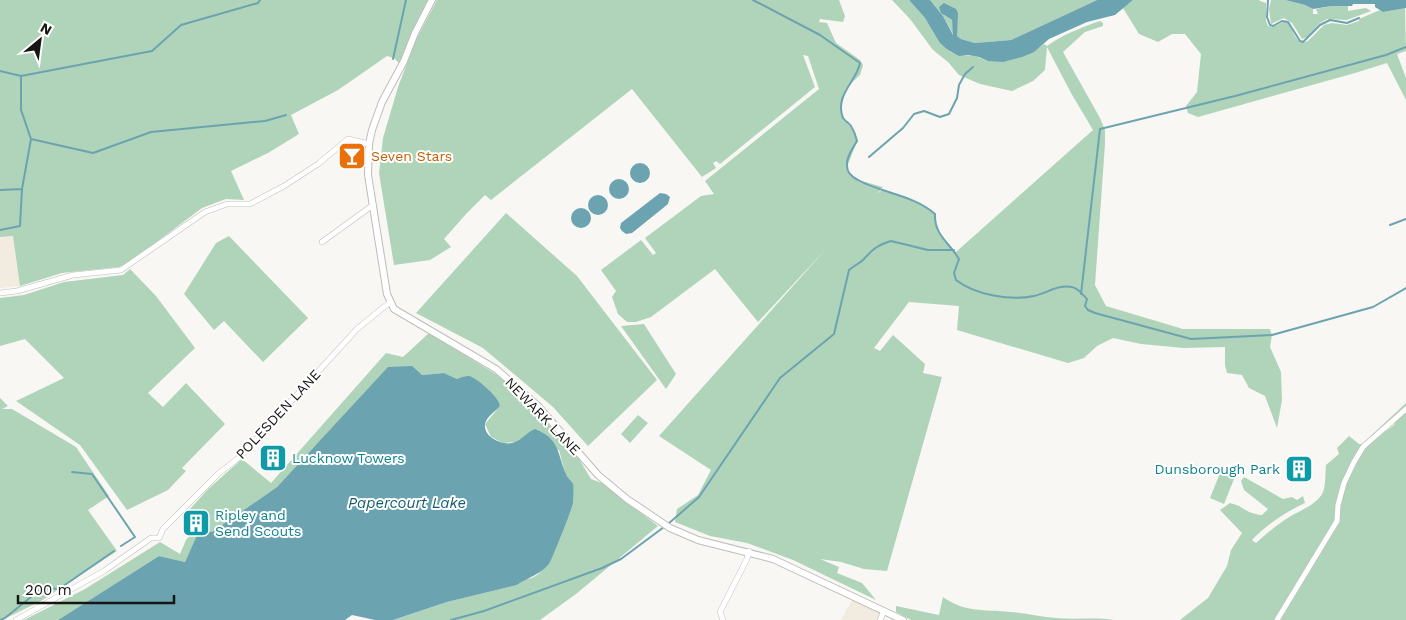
<svg xmlns="http://www.w3.org/2000/svg" width="1406" height="620" font-family="'Work Sans',sans-serif">
<rect width="100%" height="100%" fill="#f9f7f3"/>
<path fill="#f1ebe0" d="M13 236 20 286 0 288V237Z
M854 596 884 611 880 620H841Z"/>
<path fill="#afd4b9" d="M0 0H429L400 64 394 58 387 56 338 90 291 115 299 134 268 153 231 171 244 200 226 199 202 208 130 262 119 267 62 273 20 286 13 236 0 237Z
M437 0H839L845 16 843 22 820 19 819 22 827 23 836 43 860 60 863 65 860 75 846 88 841 109 844 119 855 133 857 141 847 167 848 172 858 180 883 187 877 194 883 189C900 196 921 201 935 214 934 231 945 240 956 252L1093 130 1071 93 1047 47 1045 70 1033 81 1012 91 980 84 959 75 948 62 933 50 910 19 892 0H909L925 18 948 50C957 56 964 55 974 56 979 57 984 60 989 61 1009 62 1029 56 1044 44L1047 46C1062 35 1082 27 1100 21L1103 23V26L1085 32 1063 52 1100 118 1105 130V144L1095 285 1106 306 1183 329H1270L1272 335 1270 347 1281 372 1282 400 1277 428 1265 396 1249 388 1242 375 1227 373 1225 365V347L1184 348 1141 344 1113 338 1097 346 1084 358 1068 363 957 330 959 306 909 302 874 348 880 351 893 335 925 364 923 373 942 377 887 571 864 569 841 562 820 559 839 567 837 573 862 583 876 600 793 560 747 543 710 536 675 522 677 509 698 495 711 470 659 436 826 249 758 322 715 269 651 317 636 322H627L618 314 612 297 616 291 601 270 641 240 653 255 656 253 645 238 701 196 714 194 705 181 819 89 808 56 803 55 815 87 720 164 716 161 713 163 716 168 702 177 632 89 491 200 485 195 467 213 444 239 451 247 430 260 394 265 379 173 383 138 398 87 416 40Z
M930 0H1097L1011 40 975 43 961 39 957 36V11L944 15 952 20 954 36 943 16Z
M1133 0H1259L1260 1 1266 3V21L1268 26C1276 29 1279 21 1287 22 1293 29 1294 39 1302 43L1308 41 1324 25 1332 23 1347 25 1359 21V19L1380 10 1383 12 1405 8 1406 51 1397 54 1406 78V100L1387 63 1355 73 1198 117 1188 113 1186 106 1197 92 1201 54 1185 34H1172L1158 42 1139 34 1123 8Z
M1271 0H1285L1305 5 1313 9V14H1318L1316 9 1332 6 1348 5V11L1366 8 1371 11 1347 20 1327 19 1320 23 1307 37 1302 39 1292 23 1284 18 1271 24 1269 9Z
M506 213 577 276 657 380 588 446 553 407 483 348 416 313Z
M229 236 308 318 263 362 224 321 214 330 184 294 216 243Z
M130 269 156 296 195 348 148 393 163 407 186 383 225 424 182 468 186 471 168 490 127 510 80 445 16 401 64 378 25 339 0 346V298L24 295 64 282 123 275Z
M644 324 676 374 666 389 621 326Z
M429 333 505 380 536 410 579 459 591 479 602 483 658 526 576 594 540 620H393L447 602 517 585 526 579 532 578 537 575 549 564 572 483 566 476 559 450 515 442 503 443 491 437 485 424 500 406C495 396 479 378 468 377 464 376 461 377 457 379L444 373 422 375 389 367 277 487 212 532 203 531 197 535 185 562 159 556 58 620H24L85 589 160 542 180 554 186 540 194 530 203 531 201 521 197 518 191 526 182 518 208 489 242 459 271 483 386 353 403 357Z
M0 398 8 406 2 409H12L76 447 109 496 88 510 117 551 41 601 2 620H0Z
M1406 403V407L1395 416 1353 461 1336 520 1275 620H1180L1208 598 1227 566 1231 550 1242 533 1220 510 1230 503C1244 506 1246 514 1262 515L1268 509 1244 490 1241 481 1244 477 1283 499 1292 497 1297 500 1303 496 1305 503C1286 512 1267 524 1252 540L1256 543C1267 533 1279 523 1291 516 1301 510 1318 504 1323 492 1326 484 1325 474 1326 465L1339 454 1337 448 1349 436 1359 444H1362Z
M1406 411V620H1279L1338 521 1343 490 1364 447 1394 425 1397 419Z
M638 415 648 423 630 443 621 434Z
M1220 473 1234 479 1224 504 1210 498Z
M943 597C965 613 984 609 1010 612 1025 613 1041 617 1056 618 1076 620 1095 617 1114 620H911L896 612V606L939 615Z"/>
<path fill="#6ca3b1" d="M909 0H930L943 16 953 35 952 20 941 13 939 7 944 3 956 9 958 13 957 36 961 39 975 43 1011 40 1097 0H1133L1115 15 1087 22 1049 39 1034 52 1022 57 1003 62 988 61 979 57 968 55 959 56 948 50 940 43 925 18Z
M1285 0H1406V8L1383 12 1375 7V4H1353L1352 6H1332L1313 9 1305 5Z
M630 173a10 10 0 1 1 20 0a10 10 0 1 1-20 0Z
M609 189a10 10 0 1 1 20 0a10 10 0 1 1-20 0Z
M660 193 666 194 670 197 668 204 632 233 626 234 622 231 620 228 621 223Z
M588 205a10 10 0 1 1 20 0a10 10 0 1 1-20 0Z
M571 218a10 10 0 1 1 20 0a10 10 0 1 1-20 0Z
M412 366 422 375 444 373 457 379C461 377 464 376 469 376 477 378 499 397 500 406 496 411 486 417 485 424 483 438 505 447 515 442 523 439 527 432 535 429 560 439 557 453 566 474 567 478 571 480 573 484 574 488 573 498 573 503 572 509 552 559 549 564 540 575 528 577 517 585L447 602 393 620H375L352 615 345 620H58L159 556 185 562 197 535 203 531 212 532 277 487 388 367Z"/>
<g fill="none" stroke-linecap="round" stroke-linejoin="round">
<path stroke="#6ca3b1" stroke-width="2" d="M753 0 820 35 860 63C857 81 834 95 843 118 845 121 849 123 851 126 854 131 856 136 857 141 853 148 846 157 847 166 847 172 852 177 858 180 881 193 914 195 935 214 934 235 949 242 959 259L954 273 956 280C975 295 1011 301 1034 296 1047 293 1059 284 1072 287 1078 288 1083 295 1087 299L1085 306 1088 310 1095 313 1191 339 1272 335 1373 307 1406 288
M1268 0 1267 17 1270 25 1273 26 1282 21 1288 22 1300 41 1303 42 1320 25 1330 20 1347 23 1359 18
M393 59 406 0
M0 71 21 76 152 51 181 25 258 3 260 0
M21 76V110L31 139
M869 157 903 128 914 114 924 111 940 117 949 114 957 98 959 85 965 74 973 67
M0 190 22 189
M1390 225 1406 219
M0 230 20 226 22 189 31 139 93 153 151 132 265 121 286 115
M1081 294 1100 129 1235 96 1386 55 1406 47
M72 472 92 474 135 537 121 546
M668 524 699 497 780 378 834 334 849 270C853 266 859 264 863 260 872 250 877 245 891 241L928 250H954
M0 620 5 618 42 588 59 589 114 551
M451 620 484 611 602 568 621 559 664 527"/>
<g stroke="#bfbdb9" stroke-width="6">
<path id="minor" d="M322 242 373 205
M0 293 17 291 73 275 121 270 205 212 227 204H250L284 186 318 164 348 139 369 144
M16 620 104 571 151 538H159L163 529 219 473 241 456 357 329 390 302
M723 620 720 612 747 559 749 551
M880 620 884 611
M1277 620 1337 521 1338 505 1344 483 1354 462 1363 447 1406 409"/>
</g>
<g stroke="#bfbdb9" stroke-width="8">
<path id="major" d="M432 0 415 33 404 61 382 102 372 130 369 144 368 175 387 294 394 309 496 369 537 405 598 475 627 499 670 528 698 540 773 559 903 620"/>
</g>
<use href="#minor" stroke="#fff" stroke-width="5"/>
<use href="#major" stroke="#fff" stroke-width="6"/>
</g>
<defs>
<g id="bar-square" transform="scale(1.4375)"><rect x="-9" y="-9" width="18" height="18" rx="4" fill="#e8710a" stroke="#fff"/><path d="M-6-5H6L.8 .8V4.5H3.5V6h-7V4.5H-.8V.8Z" fill="#fff"/></g>
<g id="building-square" transform="scale(1.4375)"><rect x="-9" y="-9" width="18" height="18" rx="4" fill="#0f9aa8" stroke="#fff"/><path d="M-4-6H4V6H1V3H-1V6H-4ZM-2.5-4.3h1.7v1.8h-1.7ZM.8-4.3h1.7v1.8H.8ZM-2.5-1h1.7V.8h-1.7ZM.8-1h1.7V.8H.8Z" fill="#fff"/></g>
</defs>
<g fill-rule="evenodd">
<use href="#bar-square" x="352" y="156"/>
<use href="#building-square" x="273" y="458"/>
<use href="#building-square" x="1299" y="469"/>
<use href="#building-square" x="196" y="523"/>
</g>
<g text-anchor="middle" stroke-width="4" stroke-linejoin="round" paint-order="stroke">
<g font-size="14" fill="#c56008" stroke="#fff" text-anchor="start">
<text x="371" y="161">Seven Stars</text>
</g>
<g font-size="14" fill="#161614" stroke="#fff">
<text transform="translate(278 414) rotate(-47)" y="5">POLESDEN LANE</text>
<text transform="translate(543 416) rotate(46)" y="5">NEWARK LANE</text>
</g>
<g font-size="14" fill="#0d838f" stroke="#fff" text-anchor="start">
<text x="292" y="463">Lucknow Towers</text>
<text x="1280" y="474" text-anchor="end">Dunsborough Park</text>
<text x="215" y="520">Ripley and<tspan x="215" dy="16">Send Scouts</tspan></text>
</g>
<g font-size="15" font-style="italic" fill="#115d6d" stroke="#fff">
<text x="407" y="508">Papercourt Lake</text>
</g>
</g>
<g transform="translate(40 40) rotate(29)" stroke="#ffffff" stroke-width="4" paint-order="stroke">
<path d="M0-4L9 19L0 12L-9 19Z" fill="#161614"/>
<text y="-8" font-size="14" font-weight="bold" text-anchor="middle" fill="#161614">N</text>
</g>
<path d="M18 595v8h156v-8" fill="none" stroke="#161614" stroke-width="2.5"/>
<text x="25" y="595" font-size="15" fill="#161614" stroke="#ffffff" stroke-width="4" paint-order="stroke">200 m</text>
</svg>
